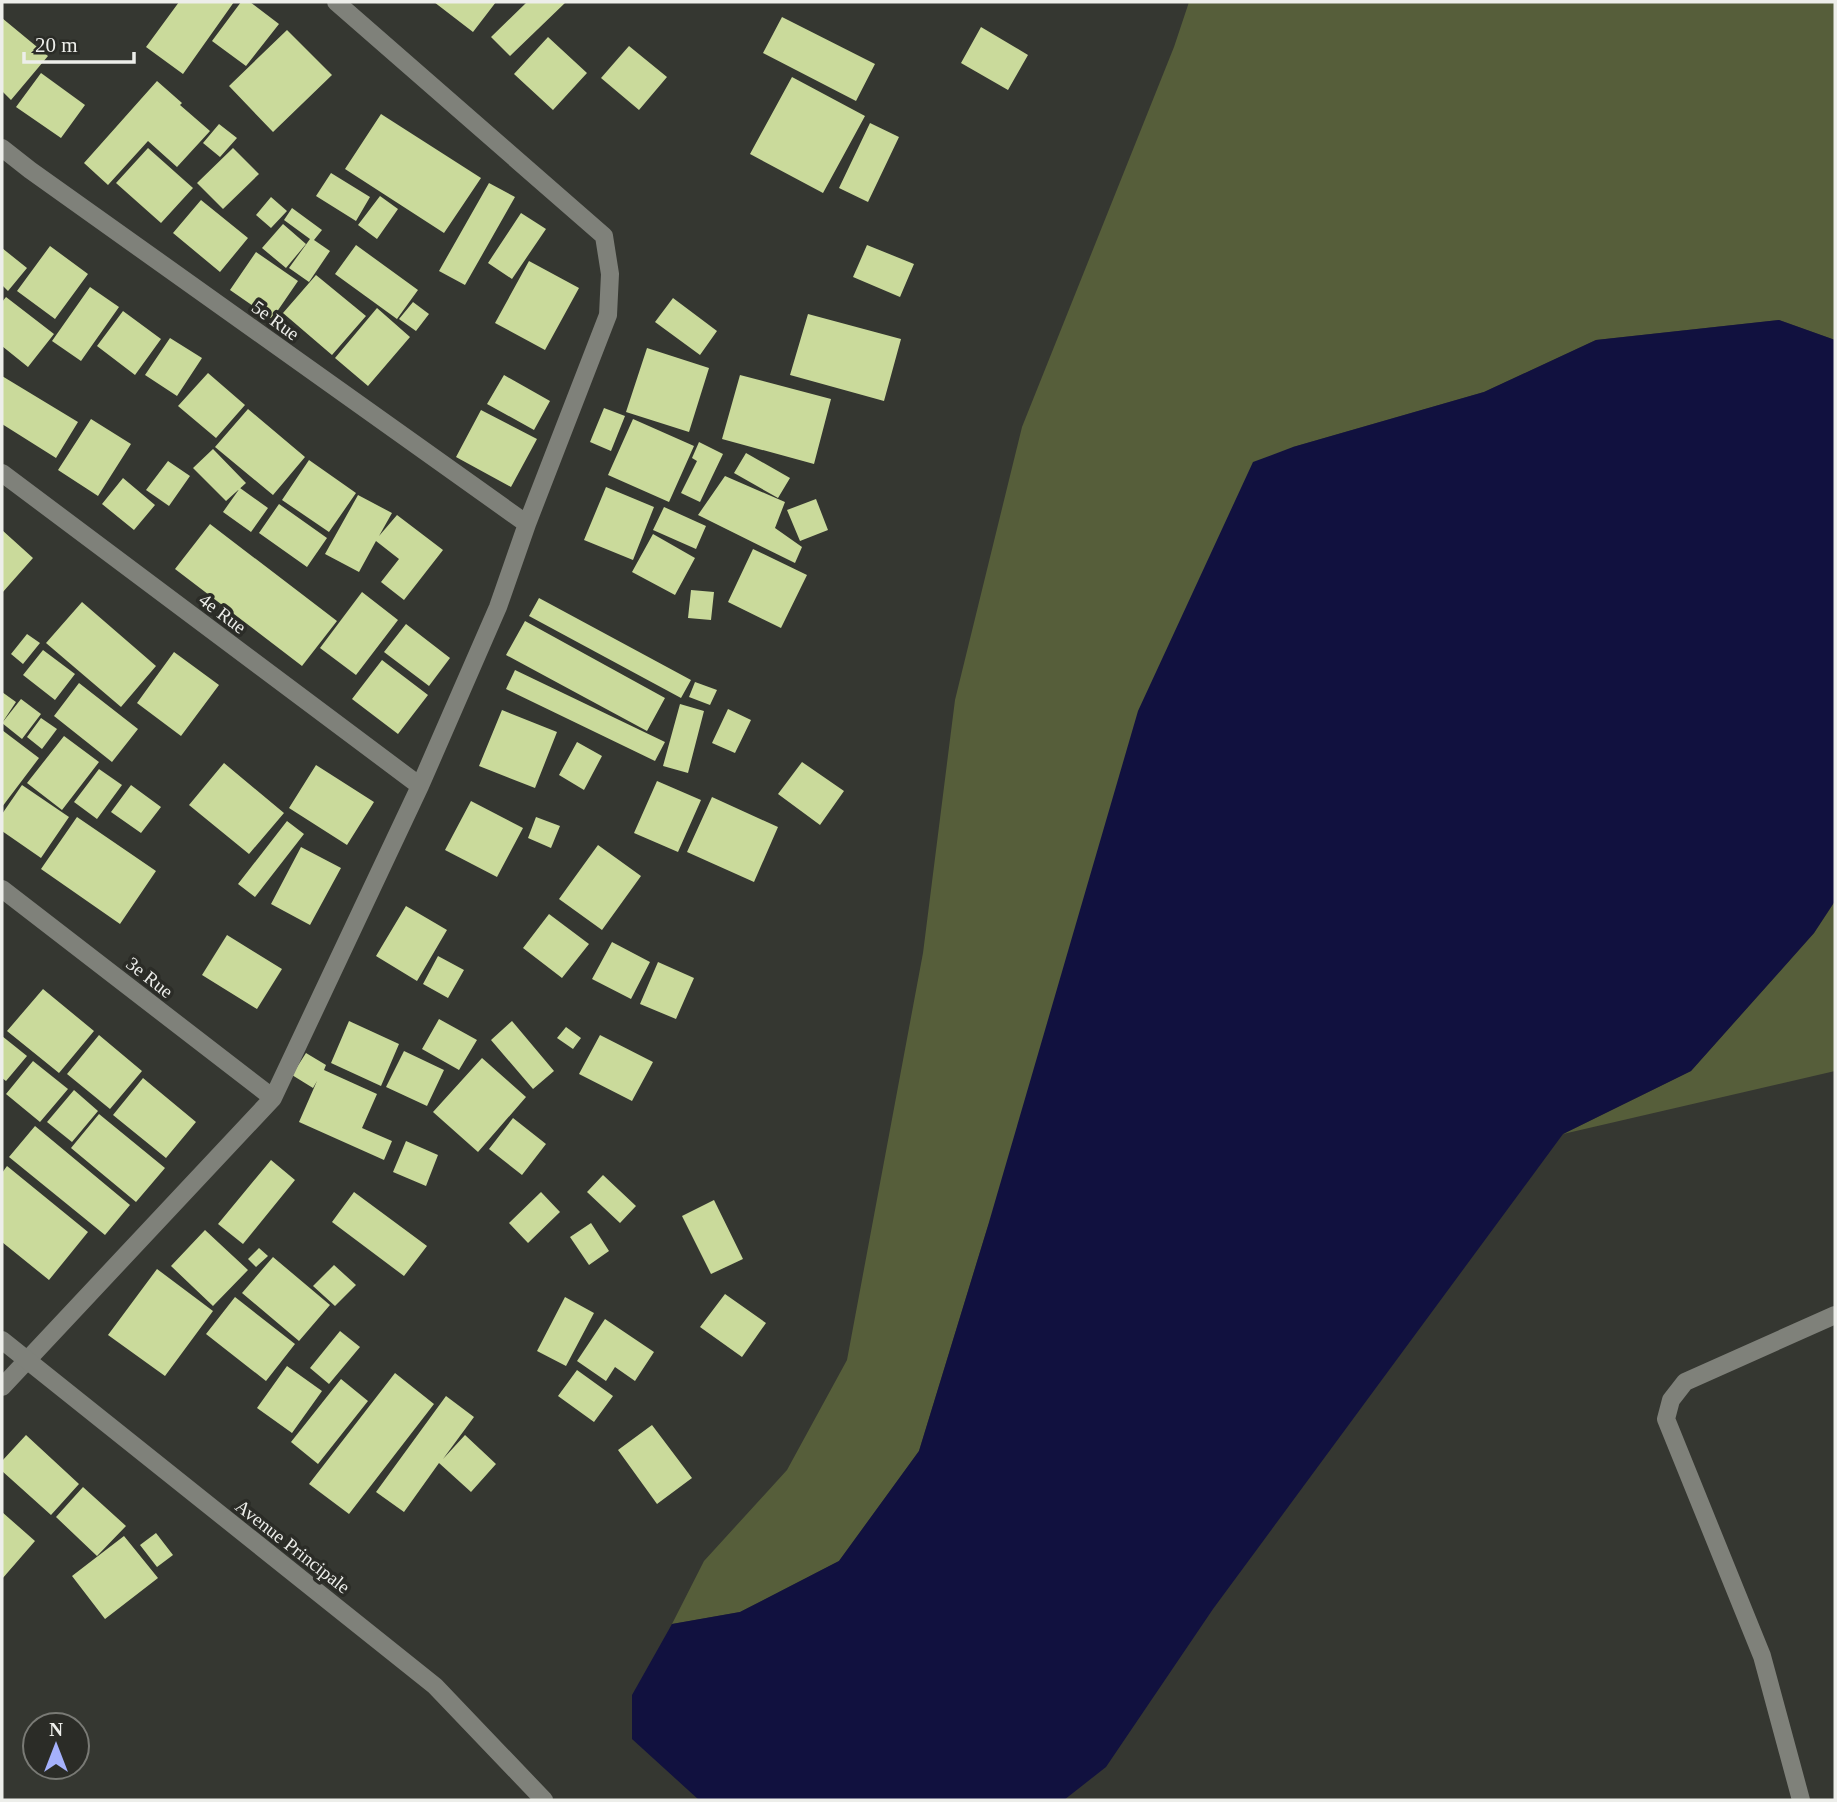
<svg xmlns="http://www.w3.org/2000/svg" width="1837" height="1802" font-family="'Times New Roman',serif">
<rect width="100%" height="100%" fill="#353731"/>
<path fill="#565e3a" d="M1189 2H1835V340L1779 320 1596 340 1484 392 1293 447 987 1229 919 1451 839 1561 740 1612 672 1624 704 1561 787 1470 847 1360 923 953 955 700 1022 427 1174 47Z
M1835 901V1071L1563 1134 1691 1071 1814 933Z"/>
<path fill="#11113f" d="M1779 320 1835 340V901L1814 933 1691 1071 1563 1134 1213 1609 1106 1767 1064 1800H699L632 1739V1695L672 1624 740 1612 839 1561 919 1451 987 1229 1138 711 1253 462 1293 447 1484 392 1596 340Z"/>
<path fill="#cada9b" d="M179 2H234L183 74 146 47Z
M241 2H250L279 24 246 66 212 41Z
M434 2H496L473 32Z
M527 2H566L510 56 491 37Z
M782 17 875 64 856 101 763 53Z
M2 18 48 56 11 100 2 91Z
M981 27 1028 55 1008 90 961 63Z
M287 30 332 75 273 132 229 86Z
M548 37 587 73 553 110 514 74Z
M629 46 667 77 639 110 601 78Z
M41 73 85 105 61 138 16 107Z
M792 77 865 116 823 193 750 154Z
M157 81 182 103 180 105 210 131 177 167 148 141 108 185 84 163Z
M381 114 481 178 444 233 345 169Z
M870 123 899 137 868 202 839 188Z
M219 124 237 138 220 157 203 143Z
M148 148 193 188 161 223 116 183Z
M233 148 259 174 223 209 197 183Z
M331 173 370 197 356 221 316 196Z
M489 183 515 197 465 285 439 271Z
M380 196 398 209 377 239 358 225Z
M271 197 287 211 271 228 256 215Z
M201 200 248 238 220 272 173 233Z
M292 208 322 230 314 240 330 251 309 282 289 268 310 239 284 220Z
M521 213 546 229 512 279 488 263Z
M283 224 306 244 286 268 262 248Z
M356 245 418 290 397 319 335 274Z
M867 245 914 264 900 297 853 277Z
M50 246 88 274 55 319 17 291Z
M2 248 27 268 8 291 2 285Z
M256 252 298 281 272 319 230 290Z
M529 261 579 288 545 350 495 323Z
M316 275 366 316 332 355 283 313Z
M90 287 119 307 81 361 52 341Z
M6 297 54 334 28 367 2 346V302Z
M673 298 717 331 700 355 655 322Z
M413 302 429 314 416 331 399 319Z
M377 308 410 337 368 386 335 358Z
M123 311 161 339 135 375 97 346Z
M808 314 901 339 884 401 790 375Z
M170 338 202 358 177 396 145 375Z
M647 348 709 368 689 432 626 412Z
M208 373 245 405 216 438 178 406Z
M504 375 550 401 534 430 487 404Z
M740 375 831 399 814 464 722 439Z
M2 376 78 422 56 458 2 424Z
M604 408 625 416 611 451 590 442Z
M248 409 305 457 273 495 215 447Z
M481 410 537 439 511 487 456 457Z
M91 419 131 444 98 496 58 470Z
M633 419 694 446 669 502 608 475Z
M699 442 723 454 700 502 681 493 697 461 692 458Z
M213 449 246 483 226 501 193 468Z
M746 453 790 478 778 498 734 473Z
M309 460 356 493 329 532 282 500Z
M168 461 190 476 169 506 146 490Z
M725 476 785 502 775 528 802 547 795 563 698 515Z
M123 478 155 505 134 530 102 504Z
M606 487 654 507 633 560 584 540Z
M240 488 268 508 251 532 223 512Z
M358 495 392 513 379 536 397 515 443 550 404 600 381 582 399 559 376 541 359 572 325 554Z
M816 499 828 530 800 541 787 510Z
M279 504 327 538 307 567 259 533Z
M664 507 706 526 696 549 653 530Z
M210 524 337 621 302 666 175 569Z
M2 530 33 558 2 593Z
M653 534 695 558 675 595 632 572Z
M753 549 807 575 781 628 728 602Z
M691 590 714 592 711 620 688 618Z
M362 592 398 620 356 675 320 648Z
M539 598 691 680 681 698 529 616Z
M82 602 156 666 121 707 46 643Z
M525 621 665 698 647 731 506 655Z
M406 624 450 658 429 686 384 652Z
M27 634 40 643 23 664 11 654Z
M43 650 75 674 55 700 23 675Z
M174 652 219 685 181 736 137 703Z
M382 660 428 695 398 734 352 699Z
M515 670 665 742 655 761 506 689Z
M695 682 717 690 710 705 689 697Z
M79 683 138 729 112 762 54 716Z
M2 692 16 702 2 723Z
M21 699 41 714 22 739 2 723Z
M680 704 704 711 688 773 663 766Z
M728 709 751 720 735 753 712 743Z
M502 710 557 732 535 788 479 766Z
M41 718 57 729 42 749 27 737Z
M2 730 39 758 2 807Z
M64 736 99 762 62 810 27 783Z
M577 742 602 756 584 790 559 775Z
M802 762 844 791 820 825 778 794Z
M224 763 284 813 249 854 189 805Z
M316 765 374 802 347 845 289 808Z
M99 769 122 785 97 819 74 802Z
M657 781 701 800 678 852 634 833Z
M22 785 69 817 41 858 2 831V814Z
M131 785 161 807 141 833 111 812Z
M712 797 778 827 754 882 687 852Z
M471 801 523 828 497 877 445 850Z
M77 817 156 871 120 924 41 869Z
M536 817 560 826 551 848 528 838Z
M287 821 304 834 255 897 238 884Z
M598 845 641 876 602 930 559 899Z
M301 847 341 868 310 925 271 904Z
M406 906 447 930 417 981 376 956Z
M549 914 589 944 562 978 523 948Z
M227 935 282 969 257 1009 202 975Z
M612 942 650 962 631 999 592 979Z
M438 956 464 970 448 998 423 984Z
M658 962 694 978 676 1019 640 1004Z
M43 989 94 1031 59 1073 7 1031Z
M439 1019 477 1040 459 1070 422 1049Z
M349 1021 399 1044 381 1086 331 1063Z
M512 1021 554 1071 533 1089 491 1040Z
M566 1027 581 1038 573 1049 557 1038Z
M99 1035 142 1071 110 1109 67 1074Z
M600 1035 653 1062 632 1101 579 1074Z
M2 1036 27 1056 6 1081 2 1078Z
M404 1051 444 1070 427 1106 386 1087Z
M306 1053 326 1065 324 1070 377 1094 362 1128 392 1141 384 1160 299 1122 317 1081 313 1088 292 1075Z
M482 1058 526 1097 478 1152 433 1112Z
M33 1061 68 1089 40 1122 6 1094Z
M143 1078 196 1122 166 1158 113 1115Z
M74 1090 98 1111 72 1142 47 1122Z
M99 1114 165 1168 136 1202 71 1148Z
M513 1118 546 1144 522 1175 489 1149Z
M35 1126 130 1205 105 1235 9 1157Z
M406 1141 438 1155 426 1186 393 1172Z
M271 1160 295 1180 243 1244 218 1224Z
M7 1166 88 1232 49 1280 2 1242V1173Z
M603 1175 636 1206 620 1223 587 1192Z
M354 1192 427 1246 404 1276 332 1222Z
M541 1192 560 1212 528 1243 509 1223Z
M714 1200 743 1259 711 1274 682 1216Z
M591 1223 609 1251 589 1265 570 1237Z
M205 1230 248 1270 213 1306 171 1266Z
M259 1248 268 1256 256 1267 248 1259Z
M273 1257 330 1305 299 1341 242 1293Z
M334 1265 356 1285 335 1306 313 1286Z
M157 1269 213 1311 165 1376 108 1335Z
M725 1294 766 1323 742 1357 700 1327Z
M235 1297 295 1344 266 1381 206 1334Z
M565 1297 594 1313 566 1366 537 1351Z
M605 1319 654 1352 635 1381 615 1367 606 1381 577 1361Z
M340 1331 360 1347 329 1384 310 1368Z
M287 1366 322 1391 292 1433 257 1408Z
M577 1370 613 1396 594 1422 558 1396Z
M395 1373 434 1404 349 1514 309 1484Z
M341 1379 368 1401 318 1464 291 1442Z
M446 1396 474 1417 443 1459 465 1435 496 1464 471 1492 439 1463 404 1512 376 1492Z
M652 1425 692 1478 657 1504 618 1450Z
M26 1435 79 1484 51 1515 2 1471V1461Z
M83 1487 126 1526 97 1556 56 1517Z
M2 1512 35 1541 2 1579Z
M156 1533 173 1555 157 1567 140 1545Z
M124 1536 158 1578 105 1619 72 1576Z"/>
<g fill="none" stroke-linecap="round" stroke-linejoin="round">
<path stroke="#7f817a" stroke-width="18" d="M2 148 30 170 527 524
M2 473 420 786
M2 889 273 1098
M2 1387 273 1098 420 786 498 607 527 524 608 315 610 274 604 236 336 2
M1801 1800 1762 1656 1666 1419 1671 1400 1685 1382 1835 1315"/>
<path stroke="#7f817a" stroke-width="18" d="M2 1340 435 1686 544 1800"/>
</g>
<g text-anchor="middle" stroke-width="7" stroke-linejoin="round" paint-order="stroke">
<g font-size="19" fill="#edeeea" stroke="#2b2c27">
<text transform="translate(276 320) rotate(36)" y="7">5e Rue</text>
<text transform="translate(223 613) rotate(37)" y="7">4e Rue</text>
<text transform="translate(150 977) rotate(38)" y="7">3e Rue</text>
<text transform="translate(293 1546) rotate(38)" y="7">Avenue Principale</text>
</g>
</g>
<rect width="1837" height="1802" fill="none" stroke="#edeeea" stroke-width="7"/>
<g transform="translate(56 1746)"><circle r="33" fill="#2b2c27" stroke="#797a75" stroke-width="2"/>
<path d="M0-5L12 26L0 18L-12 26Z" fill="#a5b1fc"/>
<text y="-10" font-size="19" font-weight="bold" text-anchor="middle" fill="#edeeea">N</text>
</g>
<path d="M24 52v10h110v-10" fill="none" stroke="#edeeea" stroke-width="3.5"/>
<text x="35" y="52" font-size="21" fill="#edeeea" stroke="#2b2c27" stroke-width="5" paint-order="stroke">20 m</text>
</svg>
